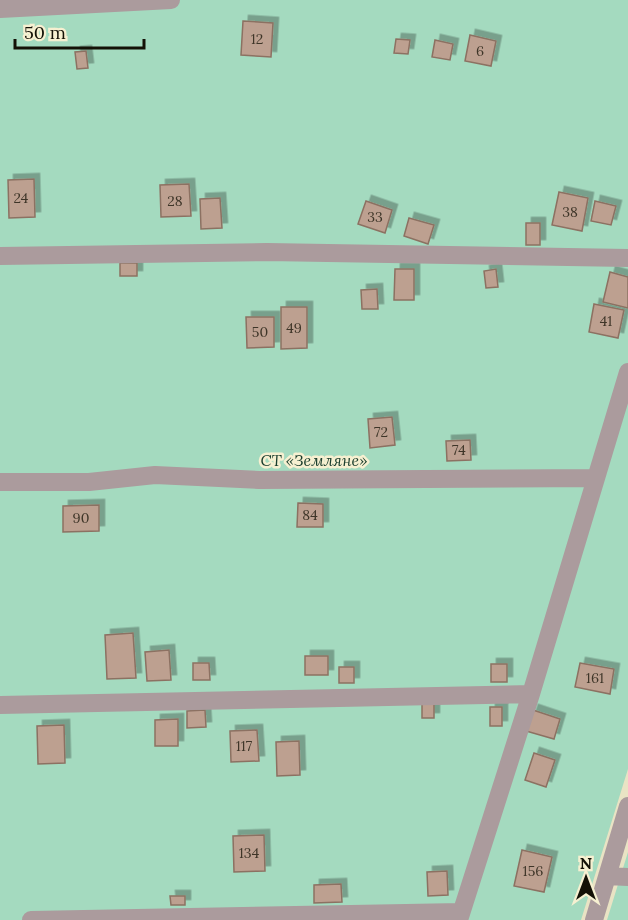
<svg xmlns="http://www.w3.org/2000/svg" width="628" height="920" font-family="Lora,serif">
<defs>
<filter id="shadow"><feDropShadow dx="5.5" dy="-5.5" stdDeviation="0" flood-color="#0004"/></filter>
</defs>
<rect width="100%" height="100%" fill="#e9e3c4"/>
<path fill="#a4dabf" d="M0 0H628V769L581 920H0Z
M628 852V920H607Z"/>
<path fill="#bda090" stroke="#8c7162" stroke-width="1.5" filter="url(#shadow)" d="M243 21 273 23 271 57 241 55Z
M470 35 496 41 491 66 465 61Z
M396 39 410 40 408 54 394 53Z
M435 40 453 44 450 60 432 57Z
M86 51 88 68 77 69 75 52Z
M34 179 35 217 9 218 8 180Z
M189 184 191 216 161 217 160 185Z
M559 192 588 198 582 231 552 225Z
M220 198 222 228 201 229 200 199Z
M366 201 392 210 385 233 358 224Z
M595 201 616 206 611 225 591 221Z
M409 218 434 225 428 244 404 236Z
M526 223H540V245H526Z
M120 263H137V276H120Z
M395 269H414V300H394Z
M496 269 498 287 486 288 484 271Z
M610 272 628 277V308L603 302Z
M377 289 378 309H362L361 290Z
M594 304 624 310 618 338 589 332Z
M281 307H307V348L281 349Z
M246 317H274V347L247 348Z
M392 417 395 445 370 448 368 419Z
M470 440 471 460 447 461 446 441Z
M298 503 323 504V527H297Z
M99 505V531L63 532V506Z
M133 633 136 678 107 679 105 635Z
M169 650 171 680 147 681 145 652Z
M305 656H328V675H305Z
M193 663H209L210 680H193Z
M580 663 614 669 610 694 575 687Z
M491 664H507V682H491Z
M339 667H354V683H339Z
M422 703H434V718H422Z
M490 707H502V726H490Z
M205 710 206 727 187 728V711Z
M533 710 560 719 554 739 526 731Z
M178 719V746H155V720Z
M64 725 65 763 38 764 37 726Z
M257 730 259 761 231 762 230 731Z
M299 741 300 775 277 776 276 742Z
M534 753 555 760 546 787 525 780Z
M264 835 265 871 234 872 233 836Z
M522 850 552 857 544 892 514 886Z
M447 871 448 895 428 896 427 872Z
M341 884 342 902 314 903V885Z
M170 896H185V905H171Z"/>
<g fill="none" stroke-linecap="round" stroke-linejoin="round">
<path stroke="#ab9b9d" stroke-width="18" d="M0 9 171 0
M0 256 267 252 628 258
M0 482H89L155 475 259 480 596 478
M0 705 531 694
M607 876 628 877
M31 920 461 912
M459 920 531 694 628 372
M594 920 628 806"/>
</g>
<g text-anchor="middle" stroke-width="5" stroke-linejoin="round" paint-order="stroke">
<g font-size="14" fill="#3e3528">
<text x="257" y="44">12</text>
<text x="480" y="56">6</text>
<text x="21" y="203">24</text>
<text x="175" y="206">28</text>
<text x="570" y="217">38</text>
<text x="375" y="222">33</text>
<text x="606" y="326">41</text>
<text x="294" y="333">49</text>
<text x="260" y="337">50</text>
<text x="381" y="437">72</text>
<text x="459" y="455">74</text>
<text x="310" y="520">84</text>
<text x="81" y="523">90</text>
<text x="595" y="683">161</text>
<text x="244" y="751">117</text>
<text x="249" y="858">134</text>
<text x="533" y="876">156</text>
</g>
<g font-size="16" font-style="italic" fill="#193d2d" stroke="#f6f0d1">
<text x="314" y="466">СТ «Земляне»</text>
</g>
</g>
<g transform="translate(586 878)" stroke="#f6f0d1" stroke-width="4.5" paint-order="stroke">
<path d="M0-4.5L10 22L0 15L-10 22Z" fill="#131106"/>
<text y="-9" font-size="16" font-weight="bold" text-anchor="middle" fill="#131106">N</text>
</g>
<path d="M15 39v9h129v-9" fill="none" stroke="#131106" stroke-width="3"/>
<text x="24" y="39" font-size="18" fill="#131106" stroke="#f6f0d1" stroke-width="4.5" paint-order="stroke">50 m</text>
</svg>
